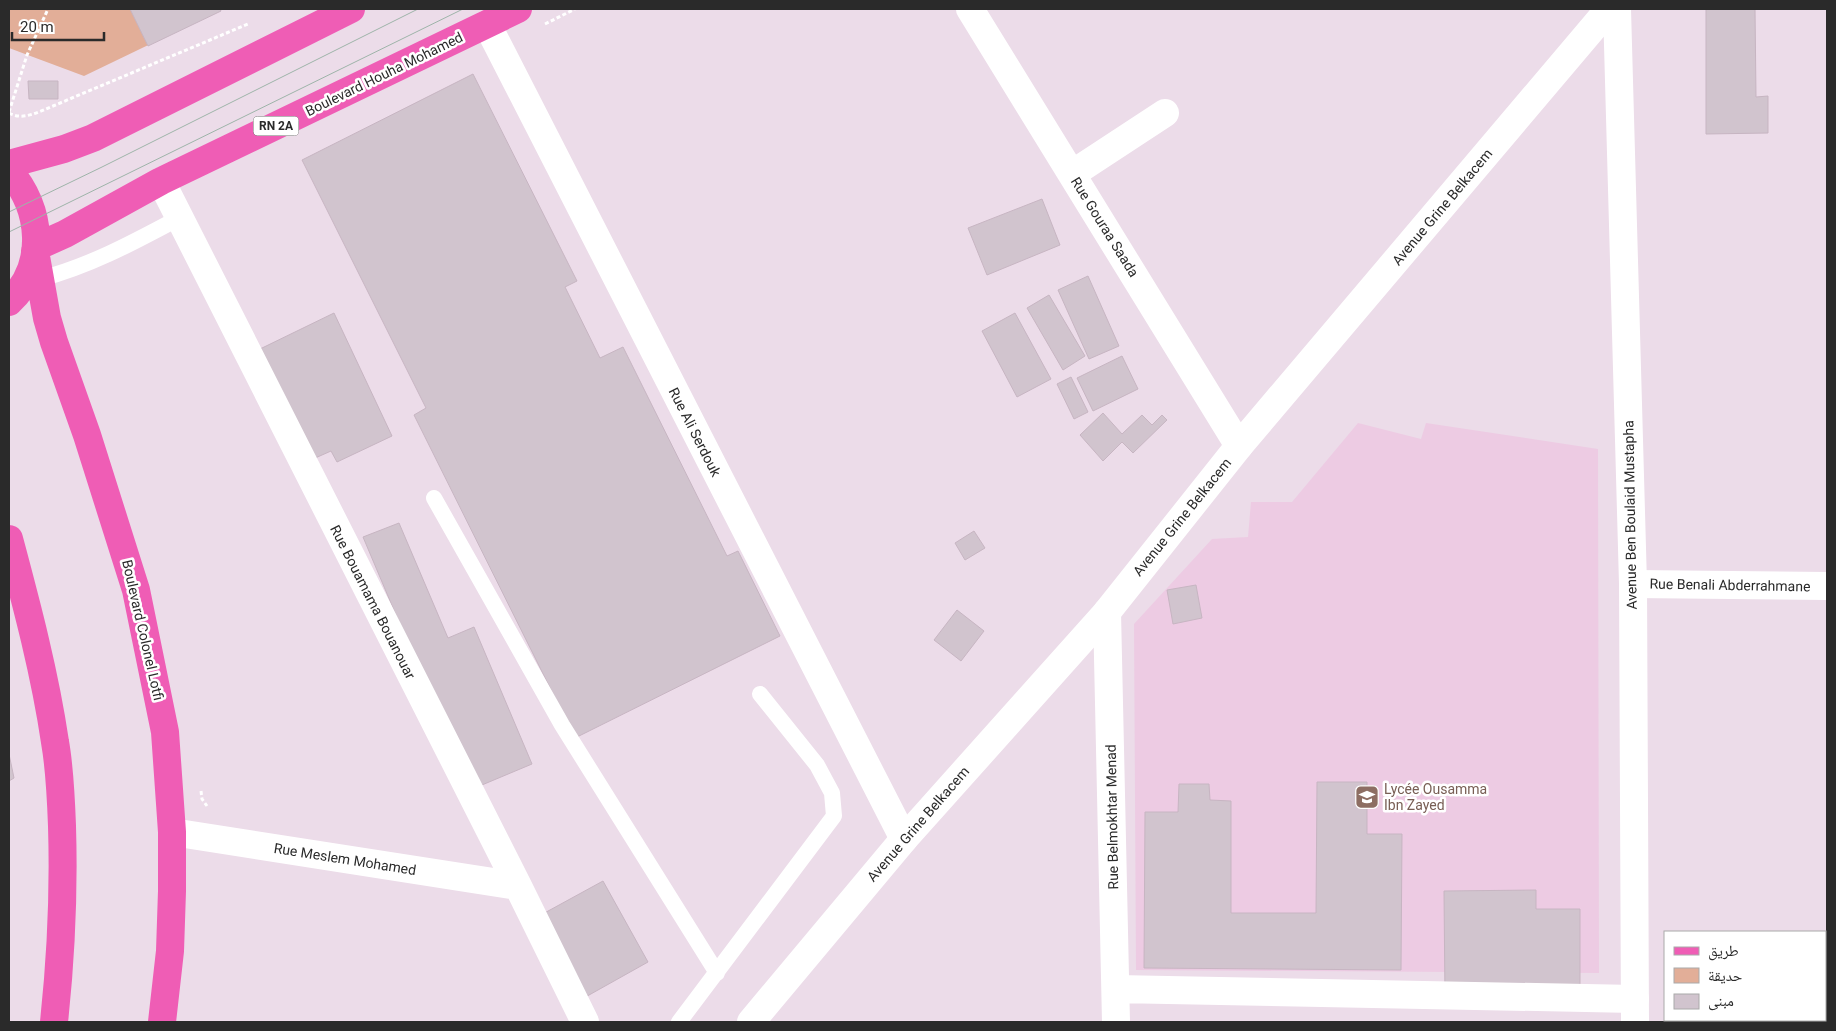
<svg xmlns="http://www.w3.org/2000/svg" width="1836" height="1031" font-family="Roboto,'Noto Naskh Arabic',sans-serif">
<rect width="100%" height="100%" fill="#ecdce9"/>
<path fill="#edcbe3" d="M1358 423 1421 439 1426 423 1598 449 1599 973 1136 970 1134 624 1212 539 1248 537 1251 502H1292Z"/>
<path fill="#e2ae98" d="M9 9H223L84 76 9 48Z"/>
<path fill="#d1c4ce" stroke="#c7b5c2" d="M130 9H220L221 11 148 46Z
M1706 9H1755L1756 97 1768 96V133L1706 134Z
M473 74 577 281 565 287 600 358 623 347 727 556 738 551 780 636 575 738 414 415 426 408 302 160Z
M28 81H58V99H29Z
M1042 199 1060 245 987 275 968 228Z
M1088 276 1119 346 1089 359 1058 290Z
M1049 295 1085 356 1063 370 1027 308Z
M334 313 392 436 337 462 331 451 313 459 260 349Z
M1015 313 1051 379 1017 397 982 331Z
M1122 356 1138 389 1093 411 1077 378Z
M1071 377 1088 412 1074 419 1057 384Z
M1103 413 1122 434 1142 415 1152 425 1162 415 1167 420 1133 453 1122 442 1103 461 1080 435Z
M399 523 448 638 474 627 532 764 470 790 363 537Z
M974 531 985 548 965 560 955 543Z
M1196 585 1202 618 1173 624 1167 590Z
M957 610 984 631 961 661 934 640Z
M9 754 14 778 9 781Z
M1317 782H1367V834H1402L1401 970 1144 968 1145 812H1178L1179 784H1209L1210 800 1231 801V913H1316Z
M603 881 648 962 573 1004 528 922Z
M1536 890V909H1580V994L1445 999 1444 891Z"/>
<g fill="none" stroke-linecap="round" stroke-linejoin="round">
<path stroke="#fff" stroke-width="3" stroke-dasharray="4 2.5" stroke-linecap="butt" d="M545 24 575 9
M9 112 27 55 48 9
M9 113C23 121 38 112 53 106L248 24
M201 791 202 799 207 806"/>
<path stroke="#fff" stroke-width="16" d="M40 279C90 266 134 242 179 218
M434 498 562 725 717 973
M679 1022 834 816 832 793 817 765 760 694"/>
<path stroke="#fff" stroke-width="28" d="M970 9 1239 446
M487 24 904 839
M1072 174 1165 113
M161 181 518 886 585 1022
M1633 584 1827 586
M1107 612 1116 1022
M172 832 518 886
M1116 989 1635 999"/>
<path stroke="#fff" stroke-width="28" d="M751 1022 904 839 1107 612 1239 446 1609 9"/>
<path stroke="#fff" stroke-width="28" d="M1617 9 1633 584 1635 1022"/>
<path stroke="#ef5db5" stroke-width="28" d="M9 164 64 149 93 138 351 9
M9 171C42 208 48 266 9 302
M36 247 65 234 161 181 518 9
M35 251 47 318 54 342 87 435 136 590 165 732 172 832V891L170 951 162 1022
M9 539C27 606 45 674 55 742 60 770 61 798 62 826 64 891 61 957 54 1022"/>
<path stroke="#9eb4a9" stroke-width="1" d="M9 212 102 167 418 9
M9 232 463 9"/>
</g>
<defs>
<g id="school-square" transform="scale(1.25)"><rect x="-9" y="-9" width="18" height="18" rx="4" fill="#8d6e63" stroke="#fff"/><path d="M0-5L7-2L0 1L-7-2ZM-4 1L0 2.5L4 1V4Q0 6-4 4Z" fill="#fff"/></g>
</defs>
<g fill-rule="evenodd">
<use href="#school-square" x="1367" y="797"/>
</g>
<g text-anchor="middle" stroke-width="5" stroke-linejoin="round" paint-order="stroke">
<rect fill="#fff" stroke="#6a6a6a" stroke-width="1" x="253.5" y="116.5" width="45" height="19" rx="4"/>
<g font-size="12" font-weight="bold" fill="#2a2a2a">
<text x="276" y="130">RN 2A</text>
</g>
<g font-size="14" fill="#2a2a2a" stroke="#fff">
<text transform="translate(384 74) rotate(-26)" y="5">Boulevard Houha Mohamed</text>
<text transform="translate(1442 207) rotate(-50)" y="5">Avenue Grine Belkacem</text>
<text transform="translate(1105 227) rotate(58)" y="5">Rue Gouraa Saada</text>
<text transform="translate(695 432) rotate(63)" y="5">Rue Ali Serdouk</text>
<text transform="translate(1630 515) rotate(-91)" y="5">Avenue Ben Boulaid Mustapha</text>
<text transform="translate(1182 517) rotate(-51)" y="5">Avenue Grine Belkacem</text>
<text transform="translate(1730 585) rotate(1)" y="5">Rue Benali Abderrahmane</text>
<text transform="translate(373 602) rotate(63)" y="5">Rue Bouamama Bouanouar</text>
<text transform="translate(143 630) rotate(77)" y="5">Boulevard Colonel Lotfi</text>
<text transform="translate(1112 817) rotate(-91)" y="5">Rue Belmokhtar Menad</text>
<text transform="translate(918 824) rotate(-49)" y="5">Avenue Grine Belkacem</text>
<text transform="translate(345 859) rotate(9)" y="5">Rue Meslem Mohamed</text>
</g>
<g font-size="14" fill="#785e54" stroke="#fff" text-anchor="start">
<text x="1384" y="794">Lycée Ousamma<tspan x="1384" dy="16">Ibn Zayed</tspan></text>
</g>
</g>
<rect width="1836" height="1031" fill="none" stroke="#2a2a2a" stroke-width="20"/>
<rect x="1664" y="931" width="162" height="90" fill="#ffffff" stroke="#aaaaaa"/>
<rect x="1674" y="947" width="25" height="8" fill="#ef5db5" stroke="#aaaaaa"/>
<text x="1708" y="956" font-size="15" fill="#2a2a2a">طريق</text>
<rect x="1674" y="968" width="25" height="15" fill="#e2ae98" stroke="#aaaaaa"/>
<text x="1708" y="981" font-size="15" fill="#2a2a2a">حديقة</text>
<rect x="1674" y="994" width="25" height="15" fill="#d1c4ce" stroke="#aaaaaa"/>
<text x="1708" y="1006" font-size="15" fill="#2a2a2a">مبنى</text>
<path d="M12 32v8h92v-8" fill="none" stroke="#2a2a2a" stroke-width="2.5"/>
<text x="20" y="32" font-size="15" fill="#2a2a2a" stroke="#ffffff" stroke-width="4" paint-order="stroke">20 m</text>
</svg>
